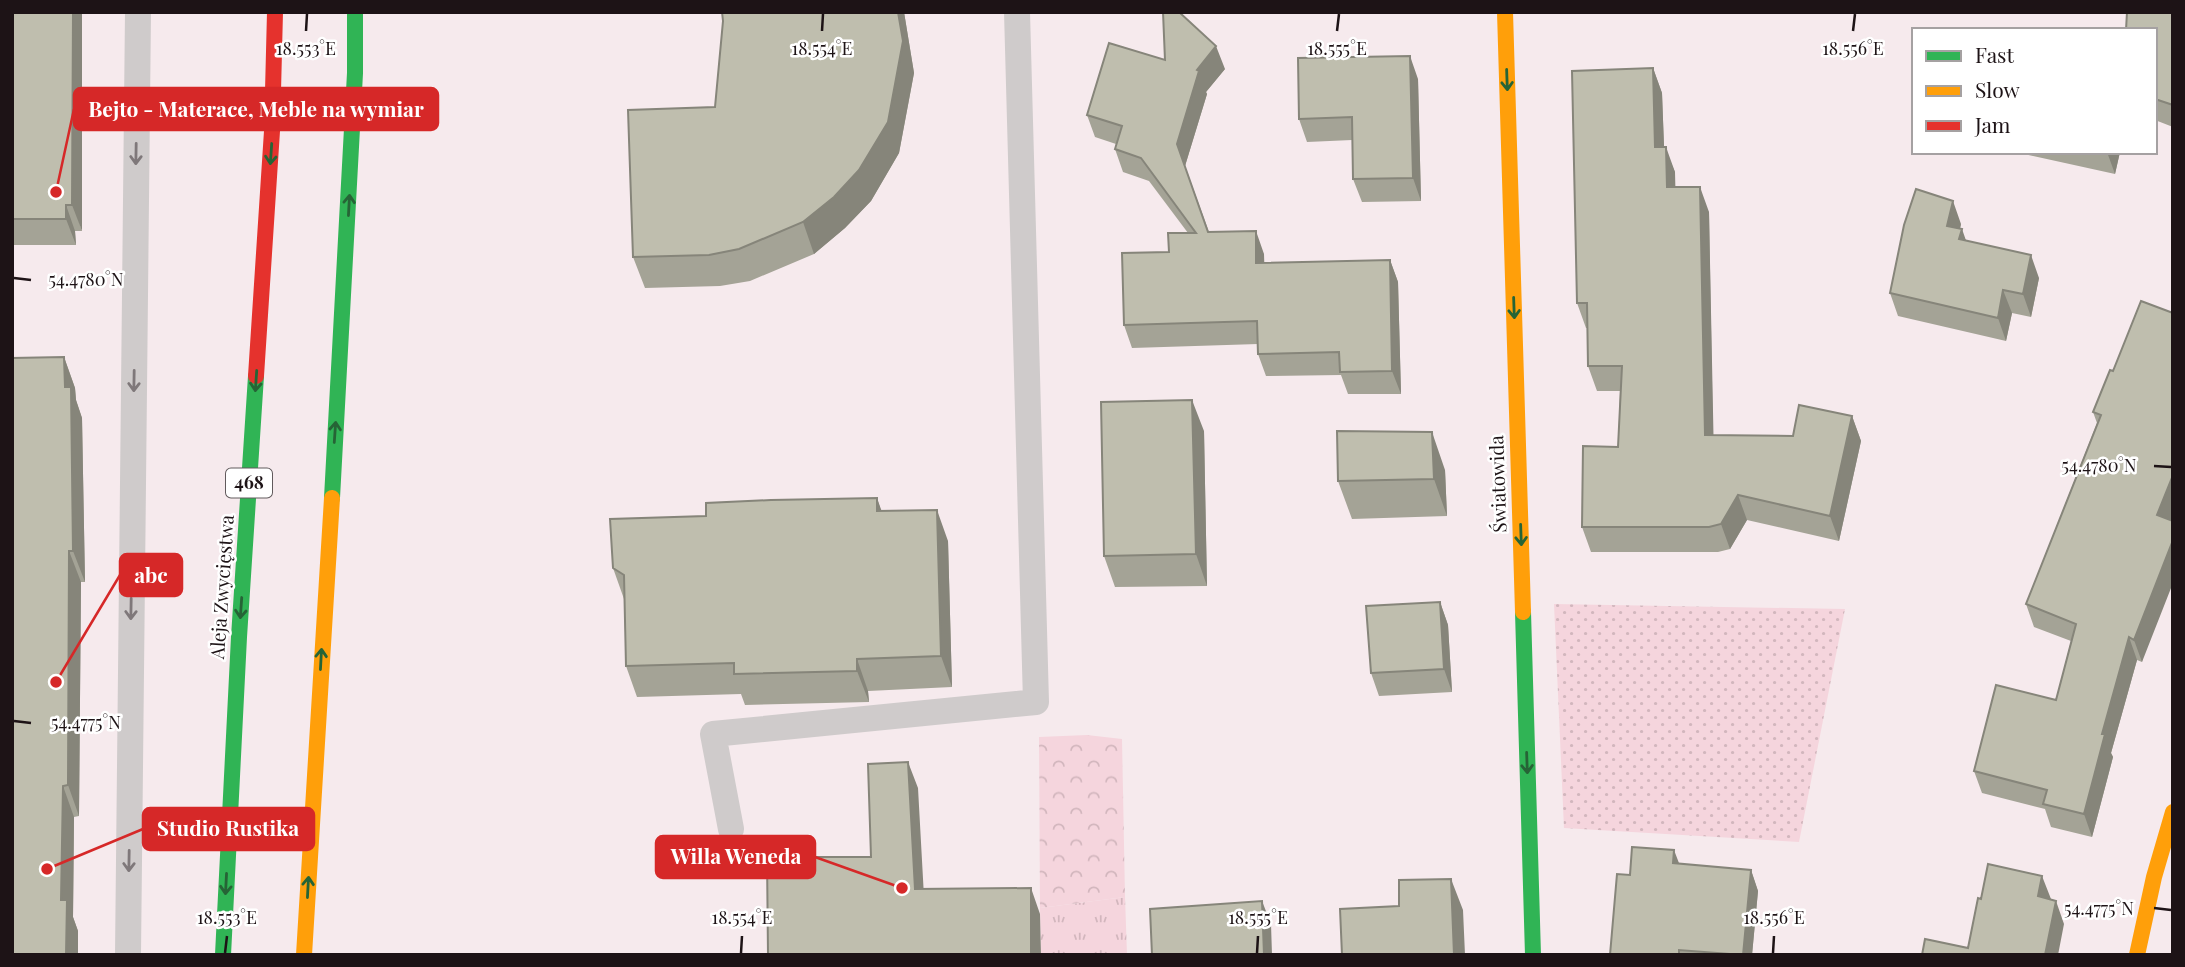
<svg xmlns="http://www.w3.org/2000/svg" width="2185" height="967" font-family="'Playfair Display',serif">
<defs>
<pattern id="grass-tufts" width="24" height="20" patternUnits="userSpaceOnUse" patternTransform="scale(1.75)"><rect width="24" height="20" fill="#f5d5dd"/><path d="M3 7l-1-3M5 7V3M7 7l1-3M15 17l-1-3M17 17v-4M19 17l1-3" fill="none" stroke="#d2b6bd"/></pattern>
<pattern id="forest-crowns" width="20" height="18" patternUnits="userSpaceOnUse" patternTransform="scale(1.75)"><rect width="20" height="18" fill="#f5d5dd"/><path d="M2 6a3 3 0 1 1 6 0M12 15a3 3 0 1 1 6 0" fill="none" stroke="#d2b6bd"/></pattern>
<pattern id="park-dots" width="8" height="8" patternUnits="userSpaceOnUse" patternTransform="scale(1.75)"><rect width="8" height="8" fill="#f5d5dd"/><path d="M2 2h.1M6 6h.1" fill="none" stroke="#d2b6bd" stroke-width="1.8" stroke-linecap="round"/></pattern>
</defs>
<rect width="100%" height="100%" fill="#f6eaed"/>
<path fill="url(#grass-tufts)" d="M1125 897 1127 955H1041L1040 908Z"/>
<path fill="url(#forest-crowns)" d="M1087 735 1122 739 1125 897 1040 908 1039 737Z"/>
<path fill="url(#park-dots)" d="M1554 604 1845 609 1799 842 1564 828Z"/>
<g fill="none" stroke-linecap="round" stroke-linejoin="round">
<path stroke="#cfcbcb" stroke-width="26" d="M731 829 713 734 1036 702C1029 472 1024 242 1017 12
M128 955 138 12"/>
<path stroke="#30b455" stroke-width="16" d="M332 498 355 73V12
M1523 612 1533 955
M223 955 239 637 256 376"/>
<path stroke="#ff9f0a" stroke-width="16" d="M1505 12 1523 612
M304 955 332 498
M2137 955 2154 877 2173 812"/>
<path stroke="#e5322d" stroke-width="16" d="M256 376 272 131 275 12"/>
</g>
<path fill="#a4a396" d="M12 12 82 231H75L76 245H12Z
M722 12H904L914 73 899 153 871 201 845 228 814 254 750 281 720 286 645 288 633 257 715 107 723 21Z
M2173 12V127L2155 120V30Z
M1165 60 1225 69 1206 92 1207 94 1185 166 1209 232 1264 254V263L1390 260 1398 282 1401 394H1348L1341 375 1266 376 1258 354V344L1132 348 1124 325 1169 252 1188 233 1149 181 1123 172 1115 149 1116 144 1095 137 1087 115Z
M1653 68 1662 93 1664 147 1675 172V187L1709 212 1713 436H1793L1852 416 1861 441 1839 541 1747 520 1730 549 1718 552H1591L1582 527 1618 447 1620 391H1597L1588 366V328H1586L1577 303Z
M1418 79 1421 201 1362 202 1353 179 1352 140 1307 142 1299 119Z
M2015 152H2120L2115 174Z
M1961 224 1960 229 1966 241 2039 278 2031 317 2012 313 2006 341 1898 316 1890 293Z
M2173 313V519L2142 662 2137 660 2111 753 2113 757 2092 837 2051 827 2045 809 1982 793 1974 771 2056 700 2071 641 2034 627 2026 604 2097 423 2093 412 2113 371Z
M64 357 75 388 76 400 82 418 85 582H81L79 816 74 817 73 917 78 931V955H12Z
M1204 431 1207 586 1115 587 1104 556Z
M1445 470 1447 516 1352 519 1338 481Z
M877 498 881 511 948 541 952 687 868 691 869 702 745 705 741 694 637 697 626 666 624 599 613 568 706 516Z
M1440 602 1448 625 1452 692 1379 696 1371 673Z
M1679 864 1751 870 1758 891 1752 955H1610L1630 875Z"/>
<path fill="#86857a" d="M73 12H82V231L72 205Z
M898 12H904L914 73 899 153 871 201 845 228 814 254 803 222Z
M1216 46 1225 69 1206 92 1207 94 1185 166 1177 144 1197 70Z
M1410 56 1418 79 1421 201 1413 178Z
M1653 68 1662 93 1665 172 1655 147Z
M1666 147 1675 172 1676 212 1667 187Z
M2107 152H2120L2115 174Z
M1700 187 1709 212 1714 461 1705 435Z
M1953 201 1961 224 1955 249 1947 226Z
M66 205 75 231 76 245 66 219Z
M1962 229 1970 252 1959 239Z
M1256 231 1264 254 1265 286 1256 263Z
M2031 255 2039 278 2031 317 2023 294Z
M1390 260 1398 282 1401 394 1392 371Z
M2003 290 2012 313 2006 341 1998 318Z
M64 357 75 388 76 400 82 418 85 582 73 551 65 387Z
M1192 400 1204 431 1207 586 1196 554Z
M1852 416 1861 441 1839 541 1830 516Z
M1432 432 1445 470 1447 516 1434 479Z
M2173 475V519L2165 537 2157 515Z
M1738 495 1747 520 1730 549 1721 524Z
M877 498 888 529 877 511Z
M937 510 948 541 952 687 941 656Z
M2173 540V583L2142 662 2134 640Z
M69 551 81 582 79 816 68 785Z
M1440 602 1448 625 1452 692 1444 669Z
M2129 637 2137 660 2111 753 2113 757 2092 837 2084 814 2102 734Z
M857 659 868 691 869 702 857 671Z
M908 762 918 788 925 915 915 889Z
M63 786 74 817 73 917 78 931V955H66L61 900Z
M1674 850 1682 871 1673 863Z
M1751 870 1758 891 1752 955H1743Z
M2042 876 2051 899 2046 919 2038 896Z
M1451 879 1463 910 1465 955H1454Z
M1031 888 1040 914 1041 955H1031Z
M1262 901 1271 924 1272 955H1264Z
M2056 901 2064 924 2058 955H2045Z"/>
<path fill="#bfbeae" stroke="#86857a" stroke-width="2" d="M12 12H73L72 205H66V219H12Z
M722 12H898L903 41 888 122 859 170 834 197 803 222 739 249 709 255 633 257 628 110 715 107 723 21Z
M1163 12H1179L1216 46 1197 70 1199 71 1177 144 1208 232 1256 231V263L1390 260 1392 371 1340 372 1339 352 1258 354 1257 321 1124 325 1122 253 1169 252 1168 233H1196L1141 158 1115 149 1122 126 1087 115 1109 43 1165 60Z
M2127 12H2173V105L2155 99V30H2126Z
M1410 56 1413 178 1353 179 1352 117 1299 119 1298 58Z
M1653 68 1655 147H1666L1667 187H1700L1705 435 1793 436 1799 405 1852 416 1830 516 1738 495 1721 524 1709 527H1582L1583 446 1618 447 1622 366H1588L1587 303H1577L1572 71Z
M1916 189 1953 201 1947 226 1962 229 1959 239 2031 255 2023 294 2003 290 1998 318 1890 293 1904 225Z
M2141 301 2173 313V475L2157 515 2173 521V540L2134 640 2129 637 2102 734H2105L2084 814 2043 804 2047 790 1974 771 1996 685 2056 700 2076 624 2026 604 2101 415 2093 412 2110 370 2113 371Z
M64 357 65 387H71L73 551H69L68 785 63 786 61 900H67L66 955H12V358Z
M1192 400 1196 554 1104 556 1101 402Z
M1337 431 1432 432 1434 479 1338 481Z
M877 498V511L937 510 941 656 857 659V671L734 674V663L626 666 624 575 613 568 610 519 706 516V503L771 500Z
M1440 602 1444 669 1371 673 1366 606Z
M908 762 915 889 1031 888V955H768L767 857H871L868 764Z
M1632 847 1674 850 1673 863 1751 870 1743 955 1679 950V955H1610L1617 874 1630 875Z
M1988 864 2042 876 2038 896 2056 901 2045 955H1922L1925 939 1968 948 1978 898 1981 899Z
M1451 879 1454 955H1342L1340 909 1399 906V880Z
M1262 901 1264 955H1152L1150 909Z"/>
<defs><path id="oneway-shaft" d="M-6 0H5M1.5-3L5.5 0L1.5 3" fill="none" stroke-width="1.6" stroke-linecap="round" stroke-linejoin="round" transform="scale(1.75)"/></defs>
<g stroke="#266436">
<use href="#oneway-shaft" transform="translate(1507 80) rotate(88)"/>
<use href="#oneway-shaft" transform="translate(271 154) rotate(94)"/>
<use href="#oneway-shaft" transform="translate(349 205) rotate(-87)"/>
<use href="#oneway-shaft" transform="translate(1514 308) rotate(88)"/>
<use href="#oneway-shaft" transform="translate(256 381) rotate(94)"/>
<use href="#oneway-shaft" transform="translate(335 432) rotate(-86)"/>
<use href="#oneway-shaft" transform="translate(1521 535) rotate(88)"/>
<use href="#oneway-shaft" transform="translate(241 608) rotate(94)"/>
<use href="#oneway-shaft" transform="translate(321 659) rotate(-87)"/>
<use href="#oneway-shaft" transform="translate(1527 763) rotate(88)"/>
<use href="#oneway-shaft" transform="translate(226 884) rotate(93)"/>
<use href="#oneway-shaft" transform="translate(308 887) rotate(-87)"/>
</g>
<g stroke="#7f787a">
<use href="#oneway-shaft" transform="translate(136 154) rotate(91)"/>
<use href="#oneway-shaft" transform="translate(134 381) rotate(91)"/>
<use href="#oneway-shaft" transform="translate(131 609) rotate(91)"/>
<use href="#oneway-shaft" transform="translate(129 861) rotate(91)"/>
</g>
<path fill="none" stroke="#1d1316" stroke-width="2.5" d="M306 31 307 14M822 31 823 14M1337 31 1339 14M1853 31 1855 14M14 278 31 280M2154 466 2171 467M14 721 31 723M2154 908 2171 910M225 953 227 936M741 953 742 936M1257 953 1258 936M1773 953 1774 936"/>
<g text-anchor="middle" stroke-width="5" stroke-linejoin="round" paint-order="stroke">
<rect fill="#fff" stroke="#615a5c" stroke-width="2" x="226" y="468.5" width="46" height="29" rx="5"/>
<g font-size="18" font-weight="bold" fill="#1d1316">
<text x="249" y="489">468</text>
</g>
<g font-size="19" fill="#1d1316" stroke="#fff">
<text transform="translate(1498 484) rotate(-92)" y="7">Światowida</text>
<text transform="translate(222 587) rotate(-86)" y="7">Aleja Zwycięstwa</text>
</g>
</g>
<g font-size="18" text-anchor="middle" fill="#1d1316" stroke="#fff" stroke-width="5" stroke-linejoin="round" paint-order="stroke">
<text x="306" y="55">18.553°E</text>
<text x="822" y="55">18.554°E</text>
<text x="1337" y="55">18.555°E</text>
<text x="1853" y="55">18.556°E</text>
<text x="86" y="286">54.4780°N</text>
<text x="2099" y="472">54.4780°N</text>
<text x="86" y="729">54.4775°N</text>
<text x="2099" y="915">54.4775°N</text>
<text x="227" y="924">18.553°E</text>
<text x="742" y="924">18.554°E</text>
<text x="1258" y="924">18.555°E</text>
<text x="1774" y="924">18.556°E</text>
</g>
<path fill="none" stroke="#d62828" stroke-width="2.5" d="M56 192L74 109M56 682L120 575M47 869L143 829M902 888L815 857"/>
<g fill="#d62828" stroke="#fff" stroke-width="2.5">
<circle cx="56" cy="192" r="7"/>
<circle cx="56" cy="682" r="7"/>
<circle cx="47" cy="869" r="7"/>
<circle cx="902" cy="888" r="7"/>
</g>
<g fill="#d62828" stroke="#d62828" stroke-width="2.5">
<rect x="74" y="88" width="364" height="42" rx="7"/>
<rect x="120" y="554" width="62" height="42" rx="7"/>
<rect x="143" y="808" width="171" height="42" rx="7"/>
<rect x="656" y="836" width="159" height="42" rx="7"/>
</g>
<g font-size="21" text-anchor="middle" font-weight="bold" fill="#fff">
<text x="256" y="117">Bejto - Materace, Meble na wymiar</text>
<text x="151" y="583">abc</text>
<text x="228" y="836">Studio Rustika</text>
<text x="736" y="864">Willa Weneda</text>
</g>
<rect width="2185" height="967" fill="none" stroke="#1d1316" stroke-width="28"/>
<rect x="1912" y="28" width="245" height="126" fill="#ffffff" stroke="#a5a1a2" stroke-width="2"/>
<rect x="1926" y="51" width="35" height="10" fill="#30b455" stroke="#a5a1a2" stroke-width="2"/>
<text x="1975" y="63" font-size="21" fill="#1d1316">Fast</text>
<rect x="1926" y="86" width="35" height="10" fill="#ff9f0a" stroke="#a5a1a2" stroke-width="2"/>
<text x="1975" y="98" font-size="21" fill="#1d1316">Slow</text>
<rect x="1926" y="121" width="35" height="10" fill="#e5322d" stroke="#a5a1a2" stroke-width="2"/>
<text x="1975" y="133" font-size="21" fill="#1d1316">Jam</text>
</svg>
